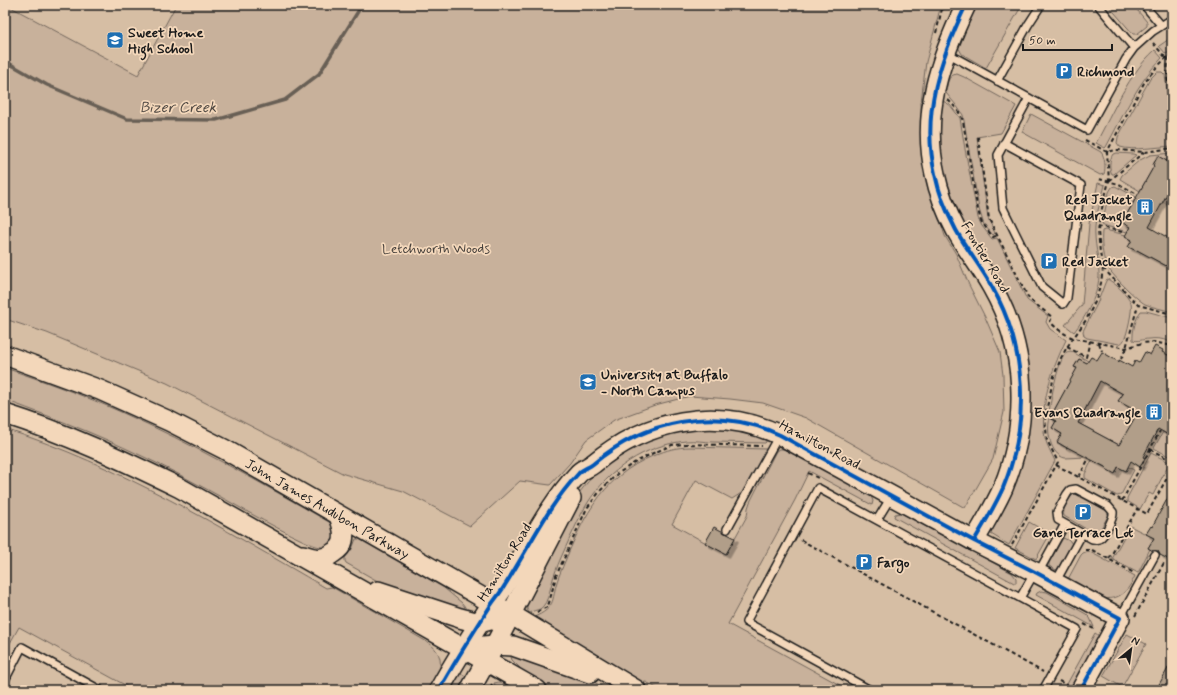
<svg xmlns="http://www.w3.org/2000/svg" width="1177" height="695" font-family="Mynerve,sans-serif">
<defs>
<filter id="shadow"><feDropShadow dx="3.5" dy="3.5" stdDeviation="0" flood-color="#0004"/></filter>
</defs>
<rect width="100%" height="100%" fill="#e6ccb0"/>
<filter id="ink" filterUnits="userSpaceOnUse"><feTurbulence type="fractalNoise" baseFrequency=".025" numOctaves="2"/><feDisplacementMap in="SourceGraphic" scale="8" xChannelSelector="R" yChannelSelector="G"/><feConvolveMatrix kernelMatrix="1 2 1 2 8 2 1 2 1" color-interpolation-filters="sRGB"/></filter>
<g filter="url(#ink)">
<path fill="#d6bea4" d="M5 5H1172V690H5Z"/>
<path fill="#c8b19b" stroke="#72665c" d="M5 5H7L138 75 176 5H941L926 62 921 102 922 136 926 176 945 236 956 254 969 285 985 317 1000 352 1003 375 1004 412 993 459 965 508 806 418 763 403 730 399 690 396 655 405 614 420 586 440 570 463 550 485 520 481 470 526 403 491 344 474 167 383 47 333 5 319Z
M976 5H1022L986 68 962 54 958 47V41Z
M1108 5H1133L1147 22V26L1137 34H1133Z
M1172 37V50L1166 54 1159 46Z
M1155 50 1162 58C1138 81 1122 118 1106 147L1105 148 1096 143C1113 112 1129 73 1155 50Z
M1157 72H1162L1165 75 1168 99 1172 116V146C1158 147 1133 151 1120 147L1117 143 1118 137 1150 79Z
M957 74 964 77 1016 106 1001 133 977 137 988 218 995 233 993 235 984 225 979 209 963 115 956 105 946 93C947 85 947 75 957 74Z
M943 101 950 105 960 118 965 149 978 218 982 226 992 239 997 238 1027 300 1048 316 1046 322 1050 329 1066 340C1052 369 1039 406 1045 438 1047 446 1052 454 1055 461L1009 545 991 534 990 532 1027 360 1019 326 1015 314 1006 295 965 226 950 194 943 168 941 152 940 116 942 102Z
M1031 114 1101 152C1105 157 1106 168 1104 174L1100 175 1022 132Z
M1117 153 1133 154 1136 155 1114 174H1112C1109 169 1109 160 1113 154Z
M1172 153V158L1169 156 1166 161 1157 156 1153 165 1154 166 1140 191 1120 179 1122 175 1140 160 1150 155Z
M1098 183 1105 185C1102 198 1096 213 1095 227 1094 243 1099 258 1099 273 1100 292 1085 318 1074 332L1065 325 1082 305 1089 224Z
M1172 185V207L1163 202Z
M1115 186 1136 197 1127 214 1126 213 1121 221 1130 227 1127 232 1106 226 1102 224 1109 192 1112 187Z
M1105 230 1126 235 1125 236 1132 240 1129 247 1137 251V250L1172 269V312C1163 309 1154 308 1145 304 1136 299 1111 274 1106 265 1102 254 1101 242 1102 231Z
M1107 279C1113 281 1130 297 1131 303 1133 309 1127 335 1124 340 1122 343 1122 343 1119 344L1087 338 1084 336 1083 331 1085 327 1097 304 1105 283Z
M1141 311H1146L1172 318V343C1165 339 1157 338 1149 339 1143 339 1138 342 1133 340 1132 332 1136 317 1141 311Z
M1071 351 1088 361 1087 363 1079 359 1074 367 1077 369 1052 414 1049 411 1050 406C1052 394 1058 363 1065 354 1067 351 1067 352 1071 351Z
M5 368C44 381 83 395 121 412 193 444 261 483 329 522 338 531 335 546 322 547 316 547 309 543 304 541 267 524 233 503 197 484 149 458 99 435 48 416 34 411 19 405 5 400Z
M1100 381 1123 394 1119 401 1145 416 1119 445 1078 423Z
M1050 418 1056 421 1053 428 1062 434 1057 443 1067 448V447L1087 457 1065 458C1050 455 1046 430 1050 418Z
M701 426 747 431 766 439V442L765 443C748 443 730 442 713 442 704 442 695 440 686 441 645 445 608 470 587 504 580 515 575 528 569 540 564 551 559 561 555 573 551 582 549 604 540 609 537 610 532 611 529 613L527 609 526 601 577 496C597 468 616 453 648 440 655 437 661 434 668 432 679 429 690 428 701 426Z
M5 429C119 465 222 528 326 588L332 587 429 643C448 658 439 673 431 690H134L19 627 5 652Z
M1163 432 1172 437V458L1154 448Z
M690 447 767 449 743 492 732 499 696 480 672 524 726 554 747 516 748 508 750 502 776 451 779 449H784L795 454 871 496 873 501 872 505 809 471 795 500 728 624 849 690H660L646 682 641 683 532 618C559 607 550 599 559 576 580 524 599 477 655 455 666 450 677 447 690 447Z
M1151 453 1169 462V464L1153 495 1149 493 1140 509 1127 501V498Z
M1092 460 1115 473 1118 467 1126 471 1128 467 1134 470 1121 495 1117 496 1085 478V474Z
M1074 494H1078L1108 512V516L1099 532 1093 533 1064 516C1062 510 1068 499 1074 494Z
M901 513 1012 573 1016 578V583H1014L894 517 895 514Z
M1029 522 1050 534 1036 559 1015 548Z
M1130 526 1154 538 1148 548 1150 549 1138 573 1112 559Z
M1063 538 1070 541 1072 544 1058 568 1056 570 1049 566V563Z
M356 539H359L444 588 462 603 465 607V610L402 595 346 563 345 561V558L352 549Z
M1088 551 1135 576C1128 591 1120 601 1101 598L1067 581 1081 555 1083 553Z
M1041 591 1047 592 1086 614 1090 618 1094 627 1036 595 1037 593Z
M1095 633 1098 635 1097 642 1072 686 1067 684Z
M1127 634 1146 644 1122 687 1103 676Z
M510 654 585 677 608 690H554L524 672 512 660Z
M460 673 466 676 459 690H447Z
M499 682 508 683 524 690H497L494 683Z"/>
<g fill="none" stroke-linecap="round" stroke-linejoin="round">
<path stroke="#685f54" stroke-width="3.5" d="M5 61 47 85 127 119 216 120 285 100 319 74 362 5"/>
</g>
<path fill="#b19e89" stroke="#1c1c1c" fill-rule="evenodd" filter="url(#shadow)" d="M1158 156 1172 164V185L1149 227 1172 240V269L1137 250V251L1128 247 1132 240 1125 236 1130 227 1121 222 1126 213 1127 214 1154 166 1153 165Z
M1155 346 1163 350 1162 352 1172 357V437L1158 429 1143 457 1145 458 1140 467 1131 461 1126 471 1118 467 1115 474 1106 469 1107 468 1067 447V448L1057 442 1062 434 1052 428 1056 421 1050 418 1077 368 1074 367 1079 359 1087 363 1091 357 1097 360 1102 352 1119 362V360L1132 367 1135 361 1139 363 1145 352 1150 355ZM1100 381 1123 394 1118 401 1138 412 1119 445 1078 423Z
M1172 490V561L1160 555 1158 551H1153L1148 548 1154 538 1146 534 1151 526 1152 527Z
M714 527 735 538 726 554 705 543Z
M1172 661V690H1156Z"/>
<g fill="none" stroke-linecap="round" stroke-linejoin="round">
<g stroke="#1c1c1c" stroke-width="10">
<path id="lane" d="M1098 5 1134 48
M1144 5 1161 25
M947 53 1087 130 1126 59 1134 48 1153 31 1172 19
M997 81 1028 25 1041 5
M1004 143 1081 185 1067 298 1063 304 1042 287 1003 208 998 155 1029 98
M1076 489 1108 506 1113 512C1114 517 1105 536 1099 539 1096 540 1095 539 1092 539L1058 520 1057 512 1067 494 1070 490Z
M877 520 891 497
M727 529 779 435
M1038 573 1065 524
M1055 583 1082 534
M1020 598 1035 572
M1120 618 1155 555
M5 680 22 647 100 690
M870 690 746 622 818 488 1077 629 1043 690"/>
</g>
<g stroke="#1c1c1c" stroke-width="22">
<g id="secondary">
<path d="M966 5C940 59 921 114 935 174 939 194 947 213 956 230 967 250 981 267 992 287 1027 348 1030 423 1003 488 995 506 984 524 974 541"/>
<path id="s1" d="M5 355 100 390 169 421 224 449 492 603 636 690"/>
<path d="M5 414C65 433 123 460 180 488L537 690"/>
<path d="M303 555C315 559 323 561 333 553 338 550 342 546 343 541 345 532 342 524 339 516"/>
<path d="M378 591 460 618 479 623 490 620"/>
<path d="M484 646 495 645 513 646 590 673"/>
<path d="M439 690C455 661 473 633 491 605 496 598 501 592 505 585 529 548 547 507 578 474 582 469 588 468 593 464 645 420 716 405 780 435L974 541 1035 572 1120 618 1081 690"/>
<path d="M470 690 495 645 571 498"/>
</g>
</g>
<path stroke="#1c1c1c" stroke-width="2" stroke-dasharray="4 3" stroke-linecap="butt" d="M936 33 943 5
M1153 43 1166 58
M1168 57 1167 76 1172 105
M948 100 955 107 960 114 963 121 977 206 981 221 992 236 993 237 998 235
M978 137 989 219 1029 299 1052 317 1050 322C1057 329 1064 334 1073 338L1126 348 1142 343 1154 342 1172 346
M1085 140 1107 152 1116 150 1145 152 1172 148
M1099 179 1119 184 1137 194
M1109 181 1144 152
M1098 226 1122 232
M1103 268 1138 305 1172 314
M1099 343 1102 351
M1067 347 1086 357 1090 341
M1121 359 1126 348 1138 305
M1150 449 1172 461
M1056 465 1147 514 1172 469
M808 473 818 478
M1079 477 1088 460
M1122 501 1160 431
M801 540 1043 672
M1012 545 1058 462 1047 440 1045 416 1054 376 1061 358 1067 347 1086 320 1096 300 1101 283 1103 268 1100 253 1098 231 1100 216 1109 181 1107 152 1145 81 1156 68 1166 58 1172 54
M1085 550H1092L1134 573
M1109 559 1137 509
M537 612 547 607 549 603 556 576 587 508 601 490 617 474 634 463 651 454 672 445 686 444 762 446
M1135 616 1165 561
M1084 624 1096 630
M1059 681 1067 685
M491 684 494 690"/>
<use href="#lane" stroke="#f3d7ba" stroke-width="7"/>
<use href="#secondary" stroke="#f3d7ba" stroke-width="19"/>
<g stroke="#f3d7ba" stroke-width="6">
<path id="cycleway" d="M966 5C940 59 921 114 935 174 939 194 947 213 956 230 967 250 981 267 992 287 1027 348 1030 423 1003 488 995 506 984 524 974 541
M439 690C455 661 473 633 491 605 496 598 501 592 505 585 529 548 547 507 578 474 582 469 588 468 593 464 645 420 716 405 780 435L974 541 1035 572 1120 618 1081 690"/>
</g>
<use href="#cycleway" stroke="#0057b8" stroke-width="4"/>
</g>
</g>
<defs>
<g id="school-square" transform="scale(0.9)"><rect x="-9" y="-9" width="18" height="18" rx="4" fill="#1f6fb2" stroke="#f3d7ba"/><path d="M0-5L7-2L0 1L-7-2ZM-4 1L0 2.5L4 1V4Q0 6-4 4Z" fill="#fff"/></g>
<g id="parking-square" transform="scale(0.9)"><rect x="-9" y="-9" width="18" height="18" rx="4" fill="#1f6fb2" stroke="#f3d7ba"/><path d="M-3.5-5.5H1a3.5 3.5 0 0 1 0 7H-1V5.5H-3.5ZM-1-3.4V-.6H.8a1.4 1.4 0 0 0 0-2.8Z" fill="#fff"/></g>
<g id="building-square" transform="scale(0.9)"><rect x="-9" y="-9" width="18" height="18" rx="4" fill="#1f6fb2" stroke="#f3d7ba"/><path d="M-4-6H4V6H1V3H-1V6H-4ZM-2.5-4.3h1.7v1.8h-1.7ZM.8-4.3h1.7v1.8H.8ZM-2.5-1h1.7V.8h-1.7ZM.8-1h1.7V.8H.8Z" fill="#fff"/></g>
<g id="university-square" transform="scale(0.9)"><rect x="-9" y="-9" width="18" height="18" rx="4" fill="#1f6fb2" stroke="#f3d7ba"/><path d="M0-5L7-2L0 1L-7-2ZM-4 1L0 2.5L4 1V4Q0 6-4 4Z" fill="#fff"/></g>
</defs>
<g fill-rule="evenodd">
<use href="#school-square" x="115" y="40"/>
<use href="#parking-square" x="1064" y="71"/>
<use href="#building-square" x="1145" y="207"/>
<use href="#parking-square" x="1049" y="261"/>
<use href="#university-square" x="588" y="382"/>
<use href="#building-square" x="1154" y="412"/>
<use href="#parking-square" x="1083" y="512"/>
<use href="#parking-square" x="864" y="562"/>
</g>
<g text-anchor="middle" stroke-width="3.5" stroke-linejoin="round" paint-order="stroke">
<g font-size="14" font-weight="bold" fill="#1c1c1c" stroke="#f3d7ba" text-anchor="start">
<text x="128" y="37">Sweet Home<tspan x="128" dy="16">High School</tspan></text>
<text x="1077" y="76">Richmond</text>
<text x="1132" y="204" text-anchor="end">Red Jacket<tspan x="1132" dy="16">Quadrangle</tspan></text>
<text x="1062" y="266">Red Jacket</text>
<text x="601" y="379">University at Buffalo<tspan x="601" dy="16">- North Campus</tspan></text>
<text x="1141" y="417" text-anchor="end">Evans Quadrangle</text>
<text x="1083" y="537" text-anchor="middle">Gane Terrace Lot</text>
<text x="877" y="567">Fargo</text>
</g>
<g font-size="14" fill="#47413c" stroke="#f3d7ba">
<text x="436" y="253">Letchworth Woods</text>
</g>
<g font-size="14" fill="#1c1c1c" stroke="#f3d7ba">
<text transform="translate(986 257) rotate(59)" y="5">Frontier Road</text>
<text transform="translate(820 444) rotate(28)" y="5">Hamilton Road</text>
<text dy="5" stroke="none"><textPath href="#s1" startOffset="358">John James Audubon Parkway</textPath></text>
<text transform="translate(504 562) rotate(-58)" y="5">Hamilton Road</text>
</g>
<g font-size="15" font-style="italic" fill="#4f4842" stroke="#f3d7ba">
<text x="178" y="112">Bizer Creek</text>
</g>
</g>
<rect width="1177" height="695" fill="none" stroke="#f3d7ba" stroke-width="20"/>
<rect x="10" y="10" width="1157" height="675" fill="none" stroke="#1c1c1c" stroke-width="1.5" filter="url(#ink)"/>
<g transform="translate(1131 649) rotate(29)" stroke="#f3d7ba" stroke-width="3" paint-order="stroke">
<path d="M0-3L7 15L0 10L-7 15Z" fill="#1c1c1c"/>
<text y="-6" font-size="11" font-weight="bold" text-anchor="middle" fill="#1c1c1c">N</text>
</g>
<path d="M1023 44v6h89v-6" fill="none" stroke="#1c1c1c" stroke-width="2"/>
<text x="1029" y="44" font-size="12" fill="#1c1c1c" stroke="#f3d7ba" stroke-width="3" paint-order="stroke">50 m</text>
</svg>
